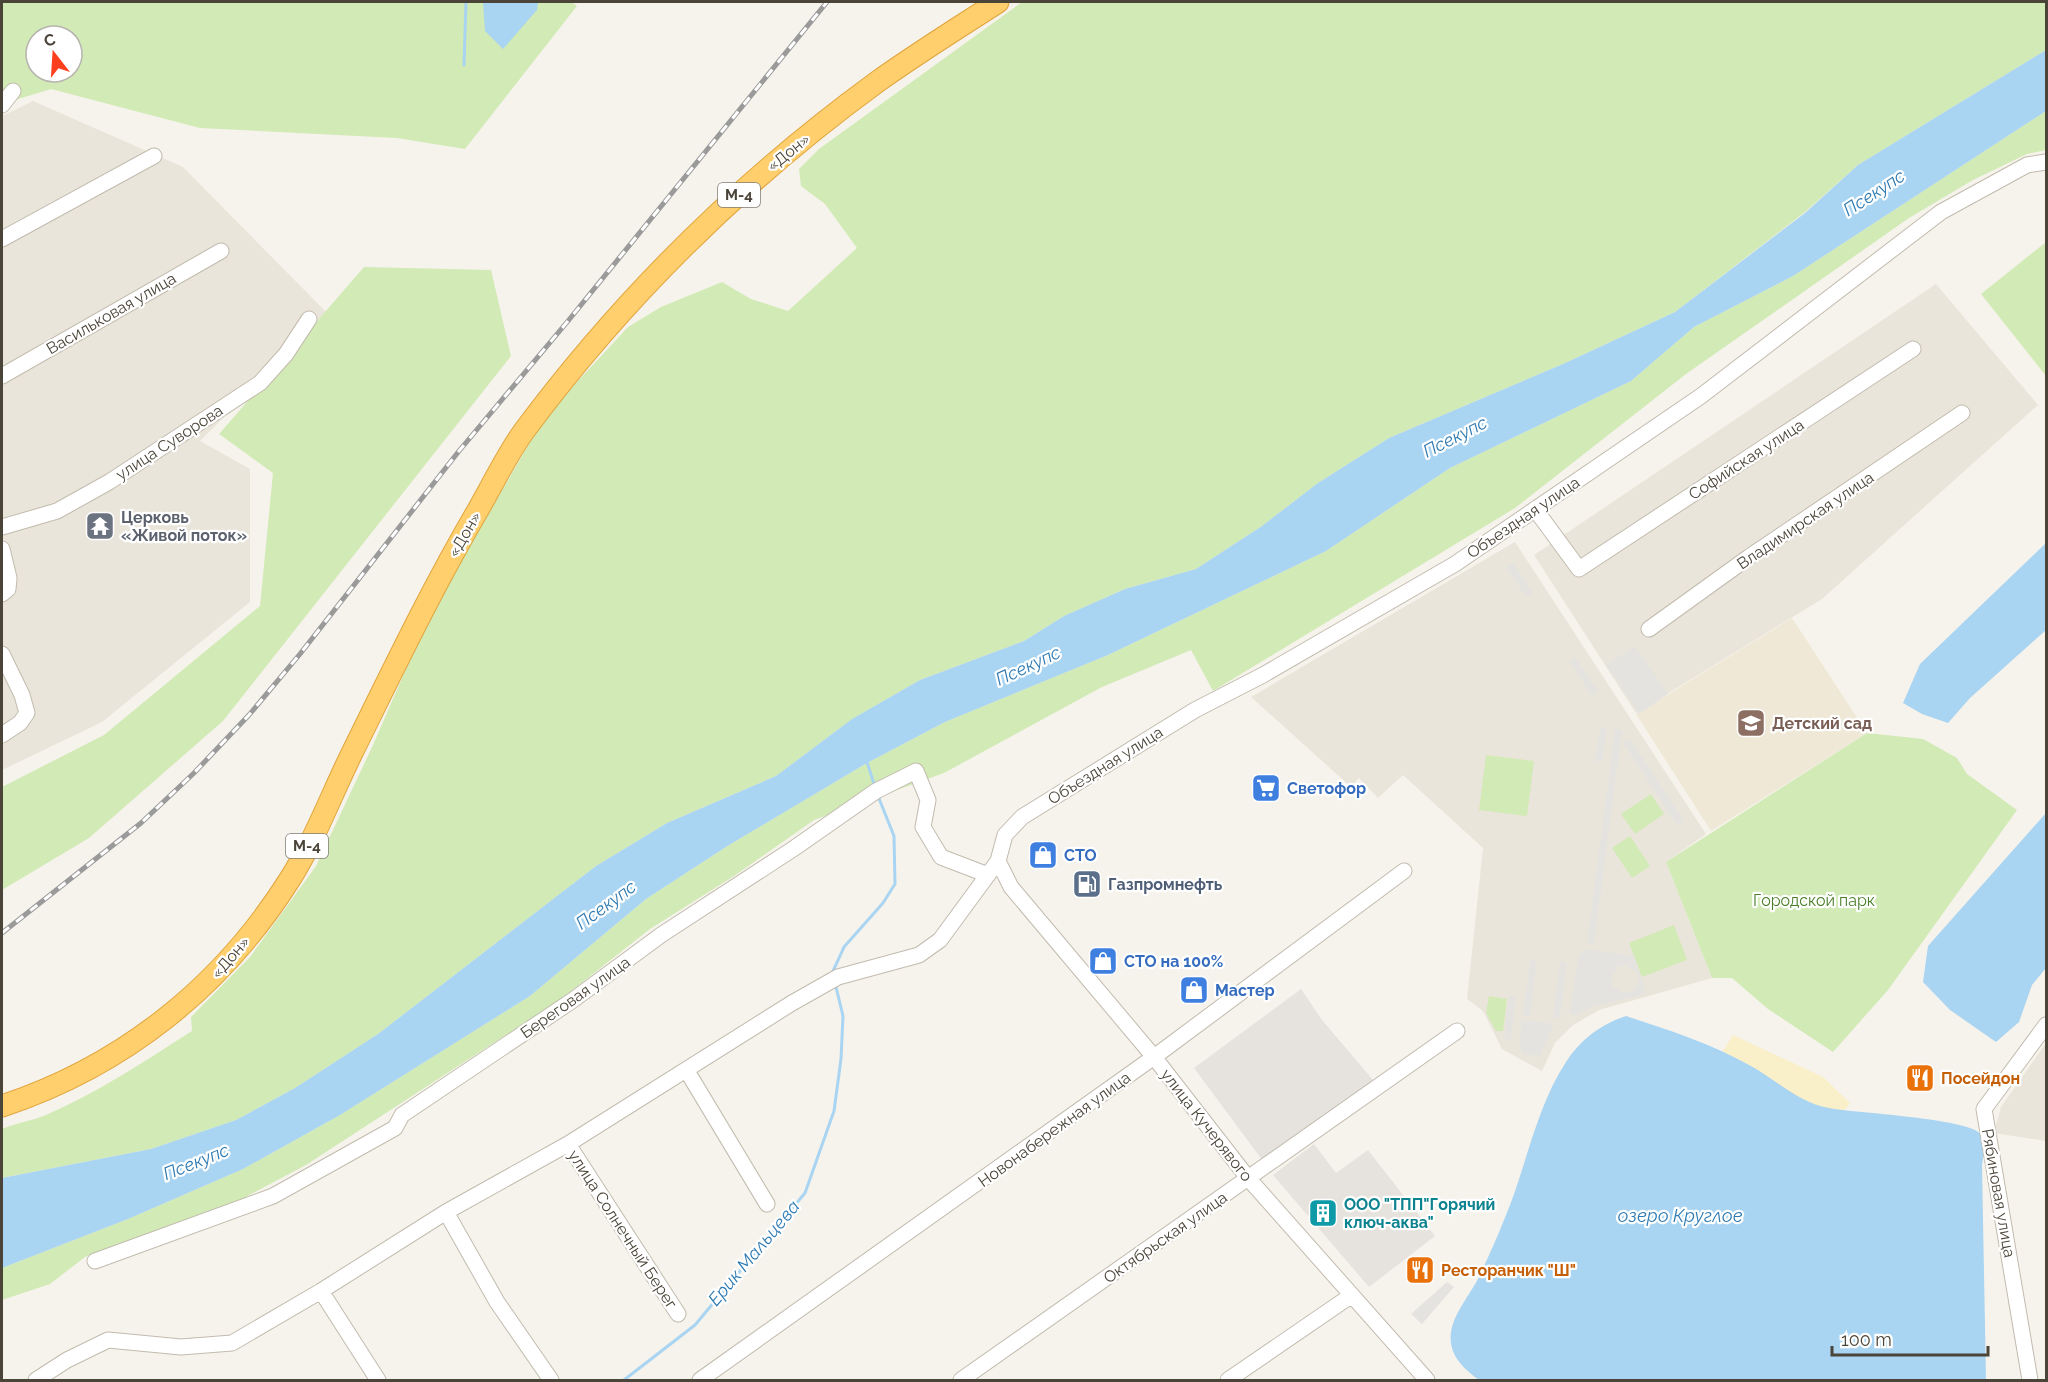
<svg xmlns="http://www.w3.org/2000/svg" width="2048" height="1382" font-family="Raleway,sans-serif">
<rect width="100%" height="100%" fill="#f6f3ec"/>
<path fill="#eae5da" d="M33 101 183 167 328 314 200 441 250 469V602L102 722 2 770V116Z
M1936 284 2038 405 1822 599 1636 713 1534 555Z
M1515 542 1706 834 1666 862 1712 978 1599 1010 1573 1025 1555 1043 1542 1071 1502 1049 1483 1011 1467 999 1483 848 1403 775 1378 798 1359 778 1351 787 1251 697Z
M2046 1043V1141L1994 1133 2001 1107Z"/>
<path fill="#e6e2dd" d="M1301 989 1322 1020 1374 1081 1263 1161 1194 1068Z
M1314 1144 1336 1173 1368 1150 1435 1236 1369 1287 1273 1175Z"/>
<path fill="#efe8d6" d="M1792 618 1867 733 1711 831 1636 714Z"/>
<path fill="#d2eab5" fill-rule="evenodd" d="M2 2H572L577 6 465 149 397 138 200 128 51 89 2 104ZM36 36H72V72H36Z
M1022 2H2046V50L1858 165 1805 212 1675 312 1563 364 1389 438 1318 483 1262 526 1196 569 1125 589 1064 616 1024 641 920 680 852 719 776 776 667 823 596 866 378 1034 295 1088 236 1120 151 1149 2 1178V1129C16 1123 31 1121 46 1115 97 1093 145 1061 192 1031L191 1017 250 957 316 866 373 745 428 618 534 435 564 396 628 327 661 307 722 282 751 299 788 311 857 248 825 204 801 186 799 169 819 149Z
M2046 111V150L2027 154 1973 180 1909 218 1686 374 1515 508 1213 691 1191 650 1102 687 944 773 814 820 734 876 650 929 561 999 306 1165 240 1200 85 1257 50 1284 2 1300V1268L128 1219 243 1169 340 1115 530 996 646 899 729 845 867 763 945 722 1108 655 1326 551 1450 468 1631 381 1694 327 1793 276Z
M2046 242V376L1981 294Z
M364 267 491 270 511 356 223 721 89 838 2 890V787L104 735 260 606 273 473 219 434Z
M1867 733 1923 739 1957 758 1967 774 2017 810 1888 990 1833 1052 1768 1009 1732 978H1712L1666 862Z
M1486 755 1534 761 1527 816 1479 810Z
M1651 794 1664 814 1635 834 1621 814Z
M1630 836 1650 866 1632 878 1612 848Z
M1674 925 1687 960 1642 977 1629 943Z
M1489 996 1507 999 1503 1031H1496L1486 1013Z"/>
<path fill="#f9efc9" d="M1733 1035 1823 1077 1850 1103 1843 1112 1822 1114 1722 1052Z"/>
<path fill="#e5e3e0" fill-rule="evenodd" d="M1513 562 1533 593 1526 597 1506 567Z
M1635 646 1668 694 1639 714 1606 665Z
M1575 657 1598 691 1592 696 1569 661Z
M1600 728H1607L1602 762 1595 761Z
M1615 729 1622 730 1594 944 1587 943Z
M1630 739 1684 821 1677 825 1623 743Z
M1584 949 1634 956 1646 994 1594 1006 1577 1015 1570 1014 1578 958ZM1626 965 1637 972 1639 980 1636 989 1624 993 1613 986 1611 978 1618 967Z
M1530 960 1537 961 1530 1016 1523 1015Z
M1560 961 1567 962 1560 1018 1553 1017Z
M1509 996 1516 997 1511 1040 1504 1039Z
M1522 1020 1554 1024 1540 1056 1523 1054 1519 1043Z
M1447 1282 1454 1287 1422 1324 1411 1314Z"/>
<path fill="#a9d4f2" d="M483 2H538L537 10 503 49 485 31Z
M2046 50V111L1793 276 1694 327 1631 381 1450 468 1326 551 1108 655 945 722 867 763 729 845 646 899 530 996 340 1115 243 1169 128 1219 2 1268V1178L151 1149 236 1120 295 1088 378 1034 596 866 667 823 776 776 852 719 920 680 1024 641 1064 616 1125 589 1196 569 1262 526 1318 483 1389 438 1563 364 1675 312 1805 213 1858 165Z
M2046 543V630L1970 698 1948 723 1922 714 1903 703 1920 664Z
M2046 813V968L2032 985 2019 1022 1996 1042 1950 1010 1923 982 1928 946Z
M1626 1016C1668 1030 1710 1043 1749 1065 1774 1078 1799 1103 1829 1108 1855 1113 1967 1118 1981 1134 1988 1142 1983 1156 1982 1165L1986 1380H1479C1461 1367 1446 1352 1452 1327 1456 1311 1470 1294 1478 1279 1487 1260 1496 1240 1504 1220 1526 1169 1535 1109 1566 1062 1581 1039 1600 1025 1626 1016Z"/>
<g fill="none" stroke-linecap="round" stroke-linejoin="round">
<path stroke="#a9d4f2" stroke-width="3" d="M464 65 466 2
M866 759 875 787
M833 971 844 947 883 903 895 884 894 836 878 796
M624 1380 695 1325 805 1193 834 1111 841 1059 843 1016 836 987"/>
<g stroke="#c2bbae" stroke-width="17">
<path id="minor" d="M2 105 13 91
M2 239 154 156
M2 376 221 251
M1535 509 1579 569 1913 349
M2 527 57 511 109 482 260 383 286 354 309 319
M2 549 9 578 8 589 2 594
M1649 629 1749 557 1962 413
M2 654 22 695 27 713 20 723 2 735
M998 861 1011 887 1154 1057 1248 1178 1427 1380
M687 1071 767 1204
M568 1144 678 1314
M446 1212 497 1302 551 1380
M95 1261 273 1196 395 1128 402 1115 573 1000 661 935 793 849 876 791 916 771 928 800 923 827 941 857 988 875
M321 1291 378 1380
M36 1380 67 1360 108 1340 181 1347 232 1343 321 1291 446 1212 568 1144 792 1003 838 977 919 955 940 940 998 861 1005 835 1022 817 1195 710 1263 675 1455 564 1701 396 1941 212 2027 165 2046 162
M700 1380 1154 1057 1404 871
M961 1380 1457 1031
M1228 1380 1352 1295
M2030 1380 1984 1109 2046 1025"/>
</g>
<g stroke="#e0a43c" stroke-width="23">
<path id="highway" d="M2 1106C123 1066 222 987 290 879 314 841 331 796 351 755 392 672 431 590 478 510 493 484 506 456 524 431 623 298 743 180 877 82 916 54 958 28 998 2"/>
</g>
<use href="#minor" stroke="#fff" stroke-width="15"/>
<use href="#highway" stroke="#ffcf6e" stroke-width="21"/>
<g stroke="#9a9a9a" stroke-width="5">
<path id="rail" d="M2 933 141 823 194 773 249 715 300 654 459 451 568 321 827 2"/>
</g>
<use href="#rail" stroke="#fff" stroke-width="3" stroke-dasharray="9" stroke-linecap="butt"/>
</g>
<defs>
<g id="temple-square" transform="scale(1.5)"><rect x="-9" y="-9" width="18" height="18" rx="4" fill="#6b7280" stroke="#fff"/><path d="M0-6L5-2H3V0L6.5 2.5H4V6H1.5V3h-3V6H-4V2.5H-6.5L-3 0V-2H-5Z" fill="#fff"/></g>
<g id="school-square" transform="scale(1.5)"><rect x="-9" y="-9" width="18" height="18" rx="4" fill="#8d6e63" stroke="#fff"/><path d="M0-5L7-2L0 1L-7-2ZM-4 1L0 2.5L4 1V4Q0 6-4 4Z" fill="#fff"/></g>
<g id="supermarket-square" transform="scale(1.5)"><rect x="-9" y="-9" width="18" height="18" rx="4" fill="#3f7fe0" stroke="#fff"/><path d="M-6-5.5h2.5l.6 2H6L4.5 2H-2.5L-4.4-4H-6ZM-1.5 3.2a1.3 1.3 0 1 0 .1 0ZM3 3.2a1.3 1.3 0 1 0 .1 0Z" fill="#fff"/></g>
<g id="shop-square" transform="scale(1.5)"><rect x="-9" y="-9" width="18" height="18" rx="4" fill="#3f7fe0" stroke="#fff"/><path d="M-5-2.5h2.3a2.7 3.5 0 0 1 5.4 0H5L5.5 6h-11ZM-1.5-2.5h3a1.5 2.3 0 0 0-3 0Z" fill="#fff"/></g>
<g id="fuel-square" transform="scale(1.5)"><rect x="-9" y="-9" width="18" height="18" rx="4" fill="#5c6f8a" stroke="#fff"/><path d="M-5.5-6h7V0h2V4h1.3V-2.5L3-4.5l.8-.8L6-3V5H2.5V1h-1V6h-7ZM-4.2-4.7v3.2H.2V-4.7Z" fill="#fff"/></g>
<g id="restaurant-square" transform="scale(1.5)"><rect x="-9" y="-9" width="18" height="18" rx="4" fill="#e8710a" stroke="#fff"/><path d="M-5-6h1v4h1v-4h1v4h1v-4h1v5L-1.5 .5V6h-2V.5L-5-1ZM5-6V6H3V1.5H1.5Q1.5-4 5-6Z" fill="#fff"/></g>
<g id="building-square" transform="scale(1.5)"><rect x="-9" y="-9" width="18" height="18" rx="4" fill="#0f9aa8" stroke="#fff"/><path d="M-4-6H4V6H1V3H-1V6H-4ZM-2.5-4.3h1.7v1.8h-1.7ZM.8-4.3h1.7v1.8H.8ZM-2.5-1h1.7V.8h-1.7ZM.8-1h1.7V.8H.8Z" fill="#fff"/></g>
</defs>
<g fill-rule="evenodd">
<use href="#temple-square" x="100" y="526"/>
<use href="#school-square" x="1751" y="723"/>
<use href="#supermarket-square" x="1266" y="788"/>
<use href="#shop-square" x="1043" y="855"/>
<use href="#fuel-square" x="1087" y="884"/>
<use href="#shop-square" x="1103" y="961"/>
<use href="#shop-square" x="1194" y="990"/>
<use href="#restaurant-square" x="1920" y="1078"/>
<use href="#building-square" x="1323" y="1213"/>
<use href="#restaurant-square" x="1420" y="1270"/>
</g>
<g text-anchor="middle" stroke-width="4.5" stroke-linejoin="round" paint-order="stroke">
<g fill="#fff" stroke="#817c74" stroke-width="1.5">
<rect x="718" y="183" width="42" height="24" rx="4.5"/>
<rect x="286" y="834" width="42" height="24" rx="4.5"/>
</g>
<g font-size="15" font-weight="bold" fill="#4b4439">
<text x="739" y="200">М-4</text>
<text x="307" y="851">М-4</text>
</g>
<g font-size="16" fill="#4b4439" stroke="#fff">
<text transform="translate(788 152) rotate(-39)" y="6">«Дон»</text>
<text transform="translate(111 313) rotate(-30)" y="6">Васильковая улица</text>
<text transform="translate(169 442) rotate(-33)" y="6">улица Суворова</text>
<text transform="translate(1746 459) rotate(-33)" y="6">Софийская улица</text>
<text transform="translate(1523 517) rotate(-34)" y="6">Объездная улица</text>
<text transform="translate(1805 520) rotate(-34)" y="6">Владимирская улица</text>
<text transform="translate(464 534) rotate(-60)" y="6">«Дон»</text>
<text transform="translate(1105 765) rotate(-32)" y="6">Объездная улица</text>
<text transform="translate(230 957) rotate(-49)" y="6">«Дон»</text>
<text transform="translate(575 997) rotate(-35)" y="6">Береговая улица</text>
<text transform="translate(1207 1125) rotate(52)" y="6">улица Кучерявого</text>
<text transform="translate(1054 1129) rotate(-36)" y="6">Новонабережная улица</text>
<text transform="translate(1999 1193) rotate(80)" y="6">Рябиновая улица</text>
<text transform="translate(623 1229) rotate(57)" y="6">улица Солнечный Берег</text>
<text transform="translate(1165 1237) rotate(-35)" y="6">Октябрьская улица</text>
</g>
<g font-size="16" font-weight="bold" fill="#5b616d" stroke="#fff" text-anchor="start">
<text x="121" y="523">Церковь<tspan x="121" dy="18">«Живой поток»</tspan></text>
</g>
<g font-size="16" font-weight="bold" fill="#785e54" stroke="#fff" text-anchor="start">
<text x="1772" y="729">Детский сад</text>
</g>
<g font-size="16" font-weight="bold" fill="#366cbe" stroke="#fff" text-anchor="start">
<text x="1287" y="794">Светофор</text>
<text x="1064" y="861">СТО</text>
<text x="1124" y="967">СТО на 100%</text>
<text x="1215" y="996">Мастер</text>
</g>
<g font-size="16" font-weight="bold" fill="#4e5e75" stroke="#fff" text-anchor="start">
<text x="1108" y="890">Газпромнефть</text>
</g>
<g font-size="16" fill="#4a7f2a" stroke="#fff">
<text x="1814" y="906">Городской парк</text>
</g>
<g font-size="16" font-weight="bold" fill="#c56008" stroke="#fff" text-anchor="start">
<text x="1941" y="1084">Посейдон</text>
<text x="1441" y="1276">Ресторанчик "Ш"</text>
</g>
<g font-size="16" font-weight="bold" fill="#0d838f" stroke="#fff" text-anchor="start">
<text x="1344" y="1210">ООО "ТПП"Горячий<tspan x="1344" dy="18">ключ-аква"</tspan></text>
</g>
<g font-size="18" font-style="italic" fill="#2e7ab2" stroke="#fff">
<text transform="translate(1874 193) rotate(-33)" y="6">Псекупс</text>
<text transform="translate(1455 437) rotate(-27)" y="6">Псекупс</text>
<text transform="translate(1028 666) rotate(-25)" y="6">Псекупс</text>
<text transform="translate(606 905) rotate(-36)" y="6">Псекупс</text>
<text transform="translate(196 1162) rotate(-22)" y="6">Псекупс</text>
<text x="1680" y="1222">озеро Круглое</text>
<text transform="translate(754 1253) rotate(-50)" y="6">Ерик Мальцева</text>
</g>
</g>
<rect width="2048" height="1382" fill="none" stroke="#4b4439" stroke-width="6"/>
<g transform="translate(54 54) rotate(343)"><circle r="28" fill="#ffffff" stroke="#b7b4b0" stroke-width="1.5"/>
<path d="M0-4.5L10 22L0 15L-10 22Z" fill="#fc3f1d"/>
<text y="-9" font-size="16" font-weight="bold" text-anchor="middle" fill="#4b4439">С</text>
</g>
<path d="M1832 1346v9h156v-9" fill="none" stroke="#4b4439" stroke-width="3"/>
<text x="1841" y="1346" font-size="18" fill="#4b4439" stroke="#ffffff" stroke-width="4.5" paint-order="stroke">100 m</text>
</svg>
